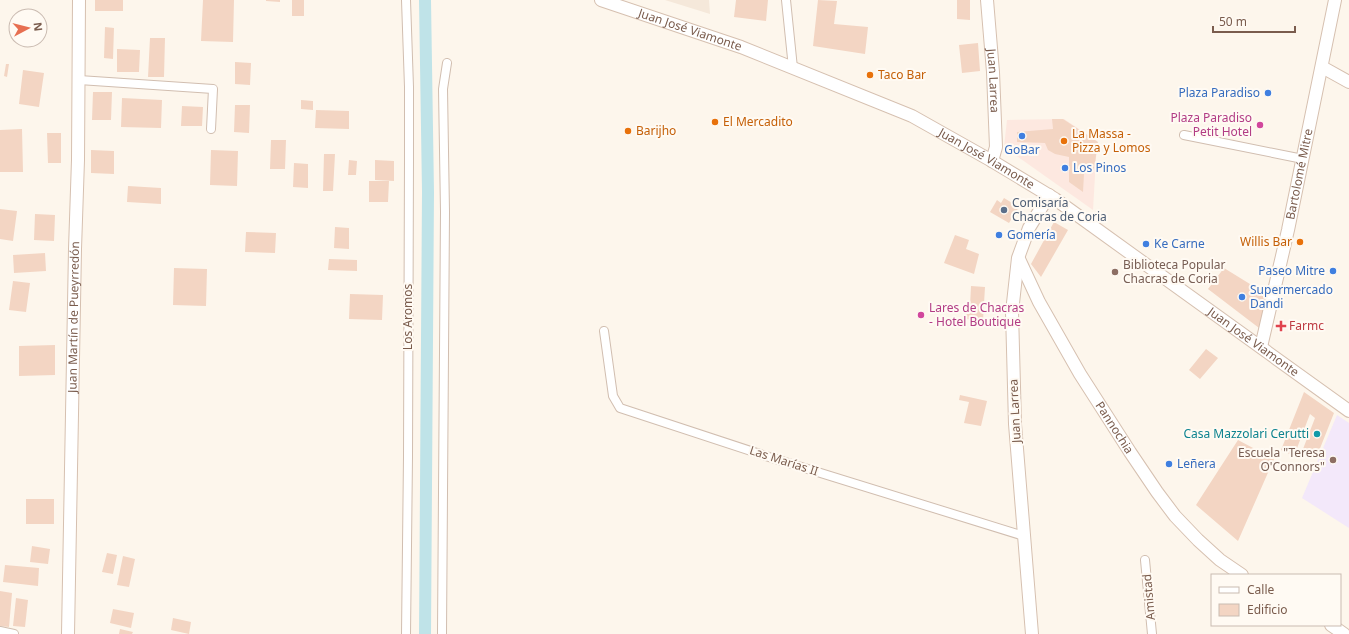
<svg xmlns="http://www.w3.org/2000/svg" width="1349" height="634" font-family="'Noto Sans',sans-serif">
<rect width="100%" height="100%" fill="#fdf6ec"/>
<path fill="#f5e8da" d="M665 0H709L710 14Z"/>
<path fill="#fde8e0" d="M1064 119 1097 141 1093 210 1004 147 1007 120Z"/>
<path fill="#f3e8fa" d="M1337 415 1349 423V528L1302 498Z"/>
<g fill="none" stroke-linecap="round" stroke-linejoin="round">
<path stroke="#bfe3e8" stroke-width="12" d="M425 634 428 192 425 0"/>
</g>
<path fill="#f3d5c3" d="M95 0H123V11H95Z
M203 0H234L233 42 201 41Z
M266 0H280V2L266 1Z
M292 0H304V16H292Z
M736 0H768L766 21 734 17Z
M818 0 837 1 834 24 868 27 865 54 813 46Z
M957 0H970V20L957 19Z
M105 27 114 28 113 59 104 58Z
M150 38H165L164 77H148Z
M978 43 980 71 962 73 959 45Z
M117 49 140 50 139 72H117Z
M235 62 251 63 250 85 235 84Z
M6 64H9L7 77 4 76Z
M23 70 44 73 39 107 19 104Z
M93 92H112L111 120H92Z
M122 98 162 100 161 128 121 127Z
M301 100 313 101V110L301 109Z
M235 105H250L249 133 234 132Z
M182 106 203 107 202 126H181Z
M316 110 349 111V129L315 128Z
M1052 119H1063L1098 142 1094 170 1084 174 1083 192 1069 182V157L1055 154 1048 150 1045 143 1017 142V132L1053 129Z
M22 129 23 172H0V130Z
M47 133H61V163H48Z
M271 140H286L285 169H270Z
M91 150 114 151V174L91 173Z
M211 150 238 151 237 186 210 185Z
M324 154H335L333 191H323Z
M349 160 357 161 356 175H348Z
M375 160 394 161V181L375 180Z
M294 163 308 164V188L293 187Z
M369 181H389L388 202H369Z
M128 186 161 188V204L127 202Z
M1004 198 1019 207 1009 223 990 212 997 200 1001 203Z
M0 209 17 211 13 241 0 239Z
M35 214 55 215 54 241 34 240Z
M1054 222 1068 230 1041 277 1031 264Z
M335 227 349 228V249L334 248Z
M246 232 276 233 275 253 245 252Z
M955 235 969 240 966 249 979 254 974 274 944 263Z
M45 253 46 271 14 273 13 255Z
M329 259 357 260V271L328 270Z
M174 268 207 269 206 306 173 305Z
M1224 268 1271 297 1263 331 1208 289Z
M13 281 30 283 26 312 9 310Z
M971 286 985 287 983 320 964 319 965 306H970Z
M350 294 383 295 382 320 349 319Z
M55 345V375L19 376V346Z
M1206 349 1218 358 1200 379 1189 370Z
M1304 392 1334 413 1317 456 1303 449 1315 418 1310 414 1294 456 1281 450Z
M960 395 987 401 981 426 964 423 969 402 959 400Z
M1238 440 1274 459 1238 541 1196 505Z
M26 499H54V524H26Z
M32 546 50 549 48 564 30 562Z
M107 553 117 555 113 574 102 572Z
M123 556 135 559 129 587 117 585Z
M5 565 39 568 38 586 3 582Z
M0 591 12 593 9 627 0 626Z
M16 598 28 600 25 627 13 626Z
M113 609 134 613 131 628 110 623Z
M173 618 191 622 189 634 171 630Z
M120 629 133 632 132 634H119Z"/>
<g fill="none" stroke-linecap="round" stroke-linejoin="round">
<g stroke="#d1beb0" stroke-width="10">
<path id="street" d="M786 0 793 68
M79 80 213 89 211 129
M1184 135 1303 159
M604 331 613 396 620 408 769 457 1024 536
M1145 560 1152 634
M0 631 14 634
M406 634 408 457 409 160V87L406 0
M442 634 445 212 443 89 447 63"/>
</g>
<g stroke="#d6c0b0" stroke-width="14">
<g id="secondary">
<path id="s1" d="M601 0 741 47 912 116 992 161 1055 199 1349 411"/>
<path id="s2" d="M987 0 993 72 996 147 992 161"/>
<path d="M1322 67 1349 82"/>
<path id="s3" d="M1019 259 1039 302 1080 374 1130 452 1157 492 1175 516 1198 540 1220 560 1242 575"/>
<path id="s4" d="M1261 347 1288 230 1335 0"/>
<path d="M1331 625 1344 634"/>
<path id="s5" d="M68 634 75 249 78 160 79 0"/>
<path d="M1032 634 1015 424 1012 312 1018 258 1029 228 1049 195"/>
</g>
</g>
<use href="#street" stroke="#fff" stroke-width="8"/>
<use href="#secondary" stroke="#fff" stroke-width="12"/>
</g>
<g fill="#e8710a" stroke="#fffaf3" stroke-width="1.5">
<circle cx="870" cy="75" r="4"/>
<circle cx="715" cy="122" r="4"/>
<circle cx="628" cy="131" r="4"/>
<circle cx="1064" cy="141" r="4"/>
<circle cx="1300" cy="242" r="4"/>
</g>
<g fill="#3f7fe0" stroke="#fffaf3" stroke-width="1.5">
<circle cx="1268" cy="93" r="4"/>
<circle cx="1022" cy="136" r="4"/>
<circle cx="1065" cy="168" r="4"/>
<circle cx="999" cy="235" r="4"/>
<circle cx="1146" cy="244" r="4"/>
<circle cx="1333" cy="271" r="4"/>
<circle cx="1242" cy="297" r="4"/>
<circle cx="1169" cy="464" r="4"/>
</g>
<g fill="#d1479c" stroke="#fffaf3" stroke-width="1.5">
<circle cx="1260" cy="125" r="4"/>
<circle cx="921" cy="315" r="4"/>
</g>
<circle fill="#5c6f8a" stroke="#fffaf3" stroke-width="1.5" cx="1004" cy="210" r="4"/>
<g fill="#8d6e63" stroke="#fffaf3" stroke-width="1.5">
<circle cx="1115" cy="272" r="4"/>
<circle cx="1333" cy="460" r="4"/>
</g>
<path fill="#e0444e" stroke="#fffaf3" stroke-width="1.5" d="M1279 320h4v4h4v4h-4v4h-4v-4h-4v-4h4z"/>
<circle fill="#0f9aa8" stroke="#fffaf3" stroke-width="1.5" cx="1317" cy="434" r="4"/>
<g text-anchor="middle" stroke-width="4" stroke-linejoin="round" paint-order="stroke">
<g font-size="12" fill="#7a5c4d" stroke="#fffaf3">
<text dy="4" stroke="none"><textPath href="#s1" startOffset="94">Juan José Viamonte</textPath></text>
<text dy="4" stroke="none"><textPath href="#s2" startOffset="81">Juan Larrea</textPath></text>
<text dy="4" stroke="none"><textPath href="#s1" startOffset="418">Juan José Viamonte</textPath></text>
<text dy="4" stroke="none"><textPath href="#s4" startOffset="177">Bartolomé Mitre</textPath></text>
<text dy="4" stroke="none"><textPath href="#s5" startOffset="317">Juan Martín de Pueyrredón</textPath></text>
<text transform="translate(408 317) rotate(-90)" y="4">Los Aromos</text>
<text dy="4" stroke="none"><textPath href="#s1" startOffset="742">Juan José Viamonte</textPath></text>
<text transform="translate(1015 411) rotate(-93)" y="4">Juan Larrea</text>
<text dy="4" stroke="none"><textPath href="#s3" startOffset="194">Pannochia</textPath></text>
<text transform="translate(784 461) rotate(18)" y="4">Las Marías II</text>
<text transform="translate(1149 597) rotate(-95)" y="4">Amistad</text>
</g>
<g font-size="12" fill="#c56008" stroke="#fffaf3" text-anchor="start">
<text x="878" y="79">Taco Bar</text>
<text x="723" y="126">El Mercadito</text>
<text x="636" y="135">Barijho</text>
<text x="1072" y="138">La Massa -<tspan x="1072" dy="14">Pizza y Lomos</tspan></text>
<text x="1292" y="246" text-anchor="end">Willis Bar</text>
</g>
<g font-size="12" fill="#366cbe" stroke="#fffaf3" text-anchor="start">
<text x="1260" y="97" text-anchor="end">Plaza Paradiso</text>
<text x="1022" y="154" text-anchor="middle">GoBar</text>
<text x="1073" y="172">Los Pinos</text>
<text x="1007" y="239">Gomería</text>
<text x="1154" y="248">Ke Carne</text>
<text x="1325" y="275" text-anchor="end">Paseo Mitre</text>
<text x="1250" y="294">Supermercado<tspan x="1250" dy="14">Dandi</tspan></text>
<text x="1177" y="468">Leñera</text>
</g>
<g font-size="12" fill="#b23c85" stroke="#fffaf3" text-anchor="end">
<text x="1252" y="122">Plaza Paradiso<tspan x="1252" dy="14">Petit Hotel</tspan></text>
<text x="929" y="312" text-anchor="start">Lares de Chacras<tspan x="929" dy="14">- Hotel Boutique</tspan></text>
</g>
<g font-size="12" fill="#4e5e75" stroke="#fffaf3" text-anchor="start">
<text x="1012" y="207">Comisaría<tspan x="1012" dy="14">Chacras de Coria</tspan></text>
</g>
<g font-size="12" fill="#785e54" stroke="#fffaf3" text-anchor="start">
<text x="1123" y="269">Biblioteca Popular<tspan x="1123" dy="14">Chacras de Coria</tspan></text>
<text x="1325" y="457" text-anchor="end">Escuela "Teresa<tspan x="1325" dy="14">O'Connors"</tspan></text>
</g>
<g font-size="12" fill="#be3a42" stroke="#fffaf3" text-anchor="start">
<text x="1289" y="330">Farmc</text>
</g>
<g font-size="12" fill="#0d838f" stroke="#fffaf3" text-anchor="end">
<text x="1309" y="438">Casa Mazzolari Cerutti</text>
</g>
</g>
<rect x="1211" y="574" width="130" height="52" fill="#fffaf3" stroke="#cabbb1"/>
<rect x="1219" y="587" width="20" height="6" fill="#ffffff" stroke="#cabbb1"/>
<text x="1247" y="594" font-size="12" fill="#7a5c4d">Calle</text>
<rect x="1219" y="604" width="20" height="12" fill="#f3d5c3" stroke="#cabbb1"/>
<text x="1247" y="614" font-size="12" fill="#7a5c4d">Edificio</text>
<g transform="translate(28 28) rotate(83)"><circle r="19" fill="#fffaf3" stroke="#cabbb1"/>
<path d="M0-3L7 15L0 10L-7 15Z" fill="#e76f51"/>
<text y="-6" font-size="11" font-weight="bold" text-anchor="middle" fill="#7a5c4d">N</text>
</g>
<path d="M1213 26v6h82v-6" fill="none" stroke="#7a5c4d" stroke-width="2"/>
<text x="1219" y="26" font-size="12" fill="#7a5c4d" stroke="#fffaf3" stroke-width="3" paint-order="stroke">50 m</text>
</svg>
